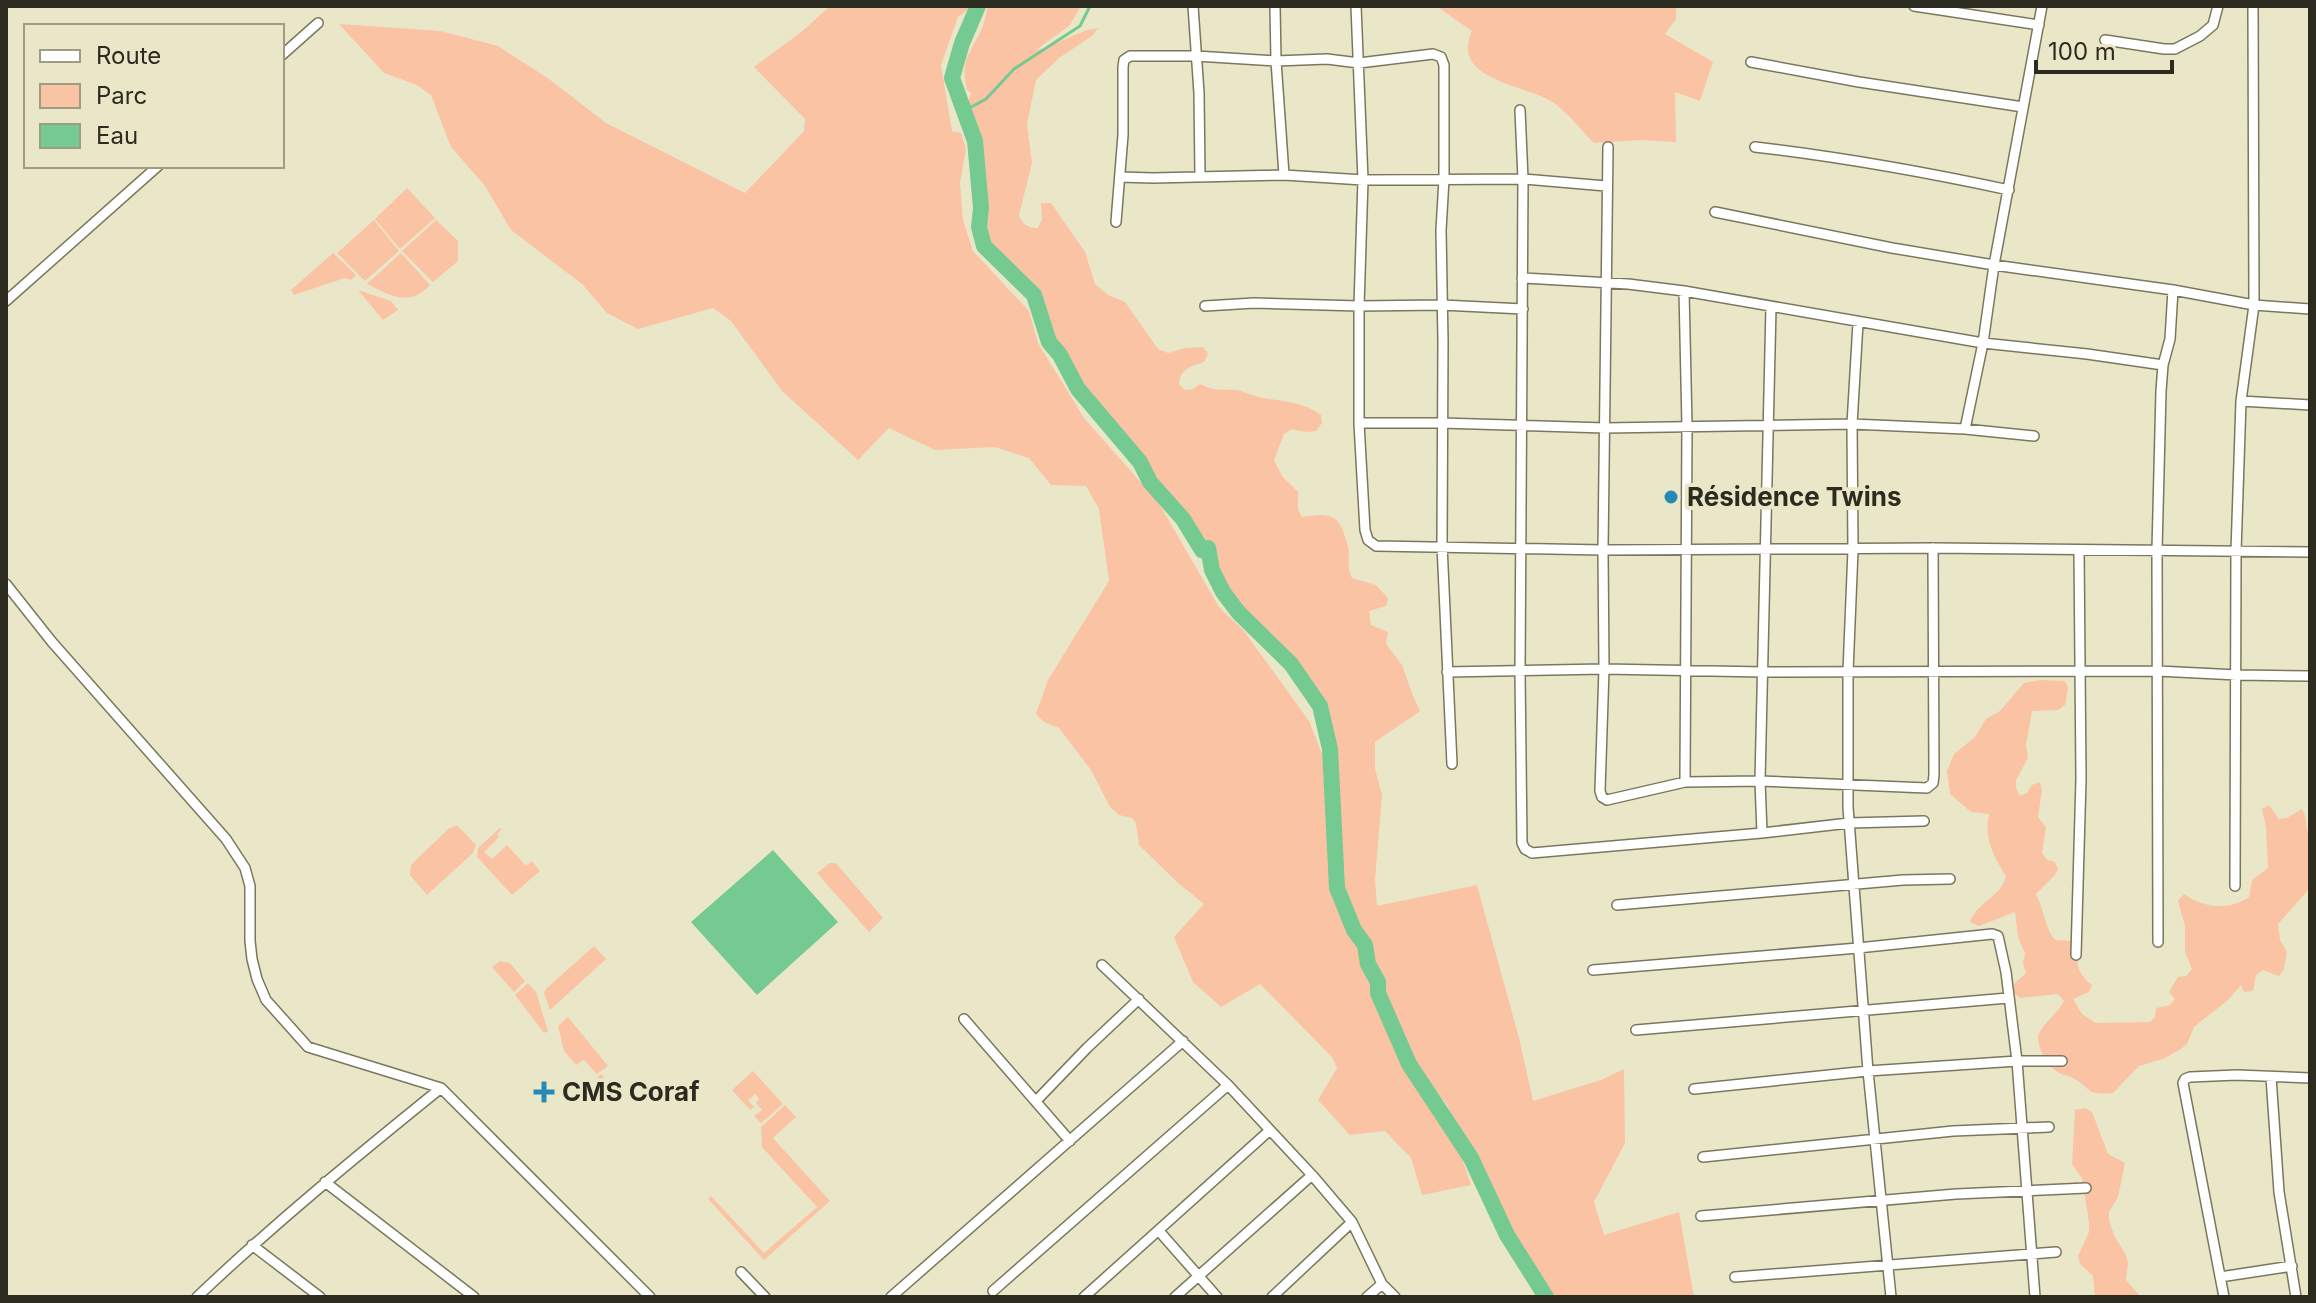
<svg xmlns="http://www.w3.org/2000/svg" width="2316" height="1303" font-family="Inter,sans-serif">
<rect width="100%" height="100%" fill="#eae7c9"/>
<path fill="#fac3a4" d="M830 6H970V8L958 17 941 65 952 131 961 133 966 149 960 183 963 220 973 251 1029 311 1038 343 1084 418 1158 502 1219 607 1244 631 1309 721 1322 754 1332 881 1397 1049 1459 1149 1471 1185 1422 1195 1411 1158 1385 1131 1350 1135 1318 1100 1337 1068 1332 1057 1260 984 1221 1007 1193 982 1174 937 1204 904 1178 883 1139 845 1136 823 1132 818 1119 815 1110 807 1091 770 1059 728 1044 722 1036 714 1048 680 1109 581 1099 509 1086 486 1051 485 1029 458 995 447 935 450 889 428 858 460 782 391 731 321 713 308 638 329 607 313 582 284 511 230 485 186 451 147 431 95 417 85 384 73 339 24 440 31 498 46 549 79 606 123 745 193 804 131 805 119 754 67 800 33Z
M988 6H1081L1070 25 1036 50C1058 46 1075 31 1098 28L1092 36 1059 58 1036 80 1027 124 1032 163 1019 215C1022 224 1028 228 1038 228L1042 219 1041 203H1051L1085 252 1095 284 1108 295 1125 302 1158 349 1168 353 1185 348 1203 347 1208 354 1204 362C1190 367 1181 368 1179 384L1185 390 1193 389 1200 384C1217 392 1219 389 1236 390 1243 391 1248 394 1255 396 1277 402 1302 400 1321 415L1322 423 1316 431 1306 432 1292 429 1284 434 1274 460 1282 476 1298 492V509L1302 517C1322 514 1338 511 1344 534 1346 540 1349 547 1349 553 1349 564 1347 568 1352 578L1376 585 1388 598 1386 606 1369 611 1371 625 1388 632 1386 644 1402 665 1413 696 1420 711 1375 742V769L1382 795 1375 880 1377 906 1477 885 1519 1038 1533 1101 1601 1080 1624 1069 1625 1143 1594 1202 1604 1235 1679 1212 1694 1297H1550L1541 1280 1533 1274 1486 1181 1478 1157 1458 1131 1447 1105 1415 1066 1401 1040 1387 1004 1368 944 1353 917 1340 877 1337 825 1339 774 1331 725 1317 694 1291 655 1242 611 1221 573 1214 548 1200 540 1187 517 1152 477 1143 459 1119 431 1115 423 1092 399 1056 341 1039 296 996 252 988 237 984 221 980 148 968 101 971 93 967 90C959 59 972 52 983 26 985 20 986 12 988 6Z
M1436 6H1676V19L1665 34 1713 62 1700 101 1675 92 1676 142 1641 140 1594 143C1581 130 1564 108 1549 100 1521 84 1450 79 1472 31Z
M407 188 435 218 400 249 375 219Z
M374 220 399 251 365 281 337 253Z
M436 220 458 241V261L433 282 402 251Z
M333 253 356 275 351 280 345 278 294 295 291 290Z
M401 253 430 285C409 308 390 295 367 284Z
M358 290 391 301 398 310 383 320Z
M2040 680 2065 681 2068 688 2065 705 2058 710 2032 711 2026 745 2028 758 2016 780V788L2020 796 2027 793 2032 785 2040 782 2042 790 2038 817 2046 827 2042 853 2047 860 2055 862 2058 869 2054 876 2036 894C2044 909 2045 929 2055 940L2072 941 2077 948C2076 964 2078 975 2092 985L2089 992 2073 999 2082 1014 2096 1023 2150 1022 2155 1017 2156 1008 2170 1005 2175 999 2169 992 2178 977 2186 976 2192 969 2185 952V926L2178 901 2184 894C2204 908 2228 911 2249 897L2252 880 2268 868 2266 827 2262 809 2269 805 2279 819 2287 818 2302 809C2308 819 2305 829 2310 840V888L2278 924 2280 940 2287 952 2284 969 2279 976 2263 970 2256 975 2253 991 2244 992 2241 985 2228 1000 2194 1027 2187 1044 2181 1049 2163 1059 2139 1066 2113 1093C2084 1095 2094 1090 2073 1078 2068 1075 2061 1075 2056 1071 2047 1064 2038 1049 2038 1037 2039 1027 2059 1012 2064 1001L2058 994 2020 998 2013 992 2014 984 2026 973 2023 963 2025 954 2018 937 2015 912 1979 926 1970 922C1976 903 2002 896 2006 876 1993 856 1984 838 1989 814L1971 812 1950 794 1947 771 1954 754 1975 737 1986 719 2000 711 2024 683Z
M457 825 476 845 473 853 427 895 410 875 411 865 448 829Z
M500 828 502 829 497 834 499 837 484 852 492 859 507 845 526 866 532 861 540 871 512 895 477 857 478 848Z
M830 863H836L883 918 869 932 817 873Z
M594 946 606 959 550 1010 544 993 546 989Z
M500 961 510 963 525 981 514 992 492 967Z
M528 983 536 992 548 1031 544 1033 515 995Z
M568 1017 608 1066 597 1074 584 1060 576 1065 564 1051 558 1026Z
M753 1071 783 1104 761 1123 754 1116 762 1110 756 1103 759 1099 755 1094 748 1100 754 1107 750 1110 732 1090Z
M601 1074 624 1098 619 1102 610 1096H600L589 1085Z
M785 1105 796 1117 773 1138 830 1201 764 1260 708 1199 711 1196 764 1253 817 1207 762 1147 761 1127Z
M2085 1108 2092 1112 2108 1154 2125 1163 2118 1197 2109 1212V1221L2115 1237 2126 1255 2128 1263 2126 1280 2141 1297H2095L2093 1276 2080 1264 2078 1256 2089 1232V1222L2082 1178 2072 1164 2075 1110Z"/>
<path fill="#75ca91" d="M773 850 838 922 757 995 691 922Z"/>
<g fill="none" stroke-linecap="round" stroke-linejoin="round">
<path stroke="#75ca91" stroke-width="3" d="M964 111 986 99 1014 69 1080 26 1090 6"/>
<path stroke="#75ca91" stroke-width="16" d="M978 6 962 43 952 78 975 141 981 208 979 227 984 246 1034 295 1049 342 1060 355 1078 389 1140 462 1150 482 1183 519 1202 550 1208 548 1212 570 1223 592 1238 612 1291 664 1320 706 1330 749 1337 888 1354 930 1365 945 1368 964 1378 982V993L1409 1064 1471 1158 1507 1235 1546 1297"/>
<g stroke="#7b775d" stroke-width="12">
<path id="street" d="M1193 6 1199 93 1200 176
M1275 6 1276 61 1284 175
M1356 6 1363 180 1359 306V423L1365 530 1368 540 1376 546 1603 550 1933 548 2310 552
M1914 6 2039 25
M2042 6 1994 265 2173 290 2254 305 2310 309
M2105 40 2164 49H2175L2200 36 2213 25 2218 6
M282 55 318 23
M1751 62 1859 82 2023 107
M1520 110 1523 179 1520 672 1522 843 1525 849 1532 853 1762 833 1849 823 1924 821
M1608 147 1603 550 1604 669 1600 791 1602 797 1607 800 1685 782 1760 781 1927 788 1933 783 1934 775 1933 548
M1755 147C1841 157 1925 172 2009 190
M1120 177 1153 178 1284 175 1363 180 1523 179 1606 186
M1715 212 1892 248 1994 265 1983 343 1965 429
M1116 222 1123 135V67L1124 60 1130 56H1196L1276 61 1327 59 1359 63 1433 54 1441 57 1444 65V179L1441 230 1443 341 1442 545 1452 764
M1522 278 1628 284 1684 291 1983 343 2087 354 2163 365
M1684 291 1687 426 1685 782
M6 301 158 166
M1205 306 1254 303 1359 306 1442 305 1523 309
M1858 323 1852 424 1853 550 1848 672V807L1868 1071 1891 1297
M2241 401 2310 405
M1359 423H1441L1605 428 1852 424 1965 429 2034 436
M6 584 52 642 226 839 245 868 250 886V941L252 959 257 979 266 1000 308 1047 441 1088 650 1297
M1447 672 1604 669 1764 672 2158 671 2237 675 2310 676
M1762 833 1760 781 1771 307
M2235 886 2236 552 2241 401 2254 305 2253 6
M1617 905 1903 880 1950 879
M2158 942 2157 550 2161 391 2163 365 2170 339 2173 290
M2076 955 2081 779 2079 550
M1102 965 1228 1085 1312 1175 1352 1222 1382 1284
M1593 970 1858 948 1992 934 1998 936 2006 972 2017 1061 2035 1297
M964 1019 1070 1141
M1636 1030 2008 998
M2271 1077 2279 1192 2296 1297
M1694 1089 1868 1071 2017 1061H2062
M1036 1101 1087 1048 1139 999
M1703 1157 1953 1131 2049 1127
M325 1182 474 1297
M1701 1216 1956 1194 2086 1188
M1159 1231 1217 1297
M252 1245 320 1297
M741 1272 765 1297
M1735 1277 2056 1252
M2220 1277 2292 1266
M993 1291 1228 1085
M197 1297C275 1223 358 1155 441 1088
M891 1297 1183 1041
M1084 1297 1269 1131
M1175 1297 1312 1175
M1272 1297 1352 1222
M1367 1297 1382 1284 1395 1297
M2224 1297 2183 1083 2185 1079 2190 1077 2237 1075 2310 1078"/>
</g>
<use href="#street" stroke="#fff" stroke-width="9"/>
</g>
<g fill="#268ab4" stroke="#eae7c9" stroke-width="3">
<circle cx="1671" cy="497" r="8"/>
<path d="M540 1080h8v8h8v8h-8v8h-8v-8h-8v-8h8z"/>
</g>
<g text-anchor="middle" stroke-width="8" stroke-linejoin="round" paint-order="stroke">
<g font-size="26" font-weight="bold" fill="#2c2b20" stroke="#eae7c9" text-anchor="start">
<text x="1687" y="506">Résidence Twins</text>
<text x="562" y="1101">CMS Coraf</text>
</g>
</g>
<rect width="2316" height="1303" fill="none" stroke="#2c2b20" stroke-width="16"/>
<rect x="24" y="24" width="260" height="144" fill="#eae7c9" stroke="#9e9c85" stroke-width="2"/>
<rect x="40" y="50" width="40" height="12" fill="#ffffff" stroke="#9e9c85" stroke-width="2"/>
<text x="96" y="64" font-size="24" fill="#2c2b20">Route</text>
<rect x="40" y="84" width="40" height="24" fill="#fac3a4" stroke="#9e9c85" stroke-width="2"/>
<text x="96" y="104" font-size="24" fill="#2c2b20">Parc</text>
<rect x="40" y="124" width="40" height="24" fill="#75ca91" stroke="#9e9c85" stroke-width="2"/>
<text x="96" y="144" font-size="24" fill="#2c2b20">Eau</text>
<path d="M2036 60v12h136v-12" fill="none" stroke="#2c2b20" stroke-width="4"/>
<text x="2048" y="60" font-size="24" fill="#2c2b20" stroke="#eae7c9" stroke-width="6" paint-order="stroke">100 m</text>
</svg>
